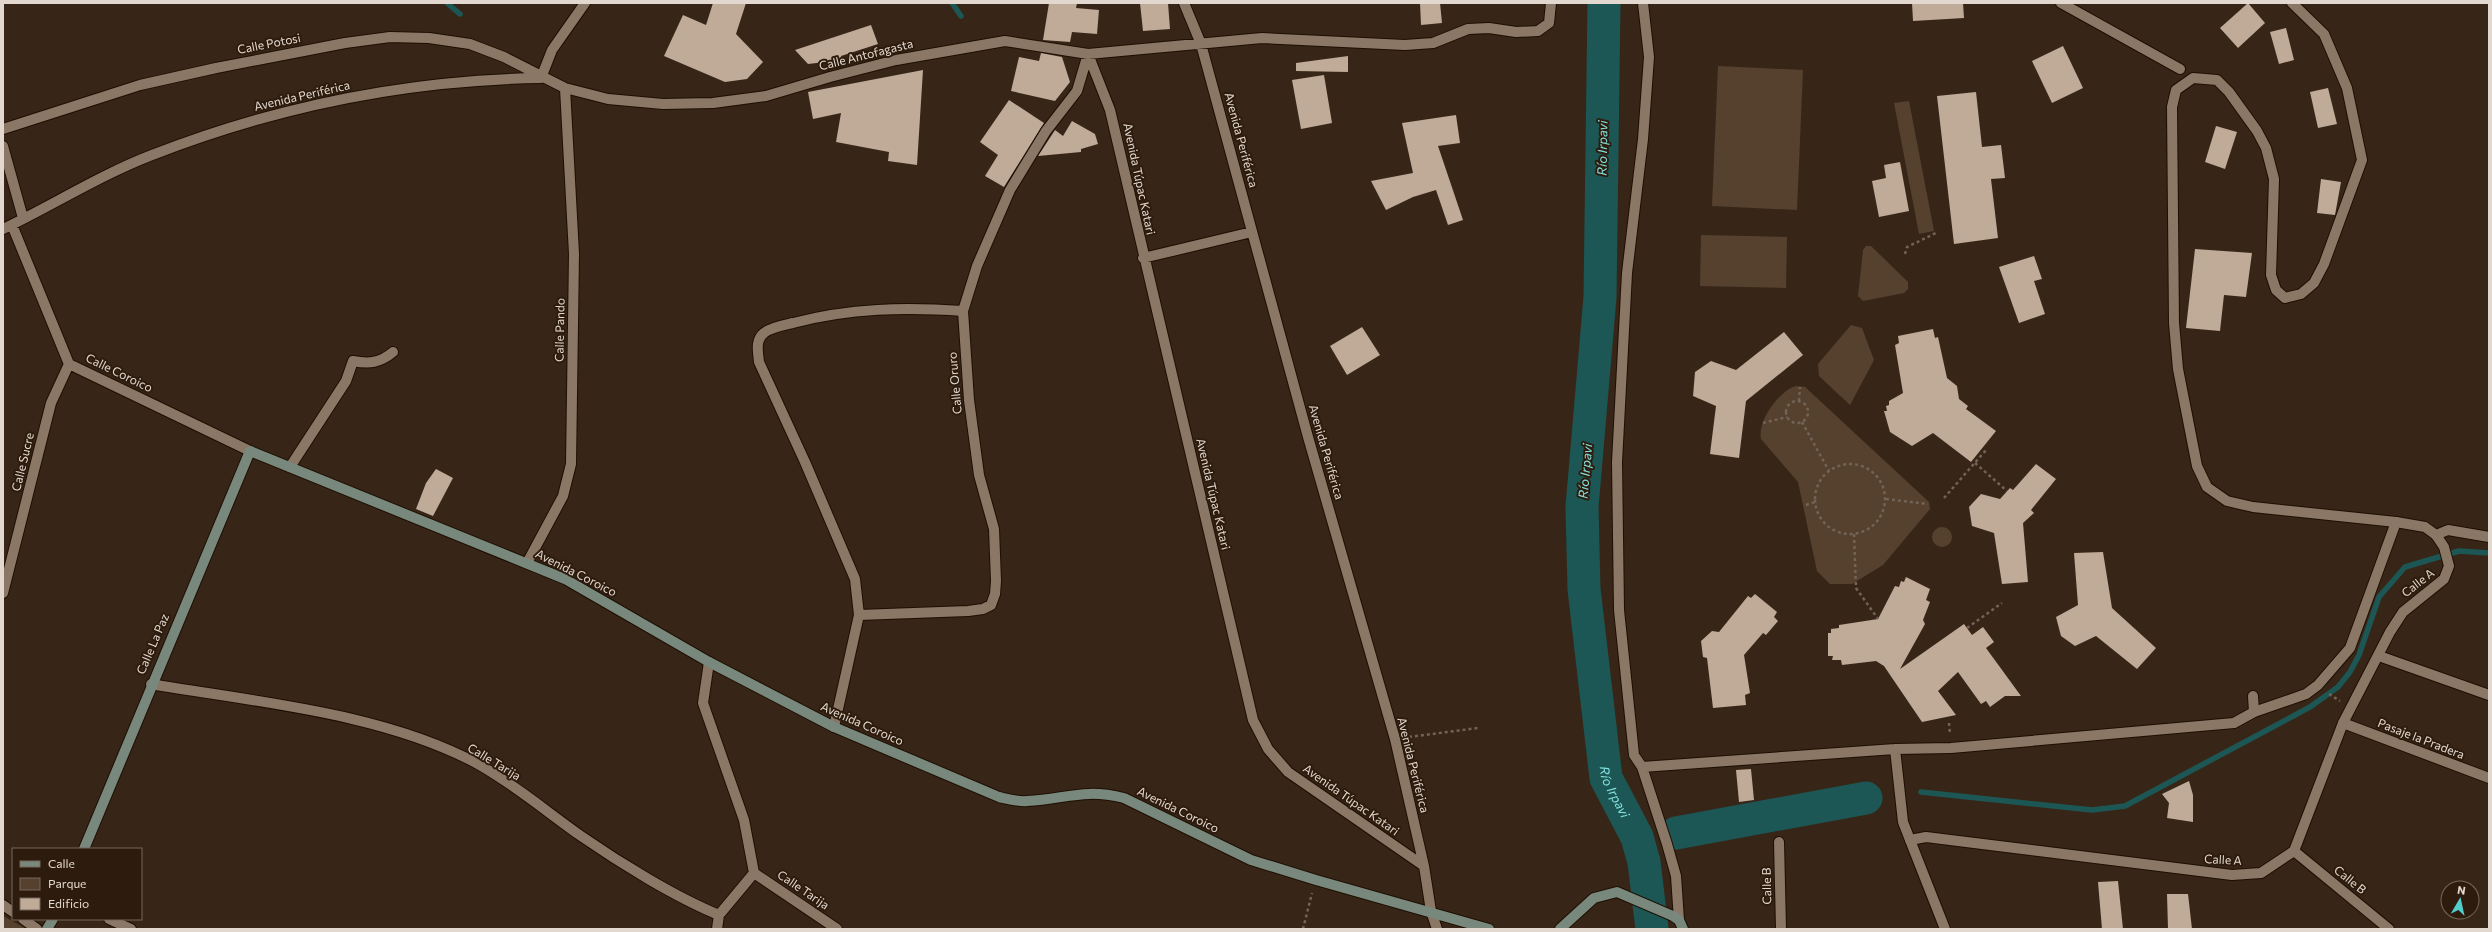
<svg xmlns="http://www.w3.org/2000/svg" width="2492" height="932" font-family="Commissioner,sans-serif">
<rect width="100%" height="100%" fill="#372617"/>
<path fill="#56412f" d="M1718 66 1803 70 1797 210 1712 206Z
M1909 101 1934 231 1919 234 1894 103Z
M1701 235 1787 237 1786 288 1700 286Z
M1866 246H1871L1908 282V289L1904 293 1863 301 1858 296 1863 250Z
M1851 325 1862 328 1874 360 1850 405 1819 376 1818 364Z
M1796 386 1805 387 1929 502 1930 509 1883 565 1852 584H1830L1817 571 1798 482 1761 439C1757 421 1779 391 1796 386Z
M1932 537a10 10 0 1 1 20 0a10 10 0 1 1-20 0Z
M3 916 27 929H3Z"/>
<g fill="none" stroke-linecap="round" stroke-linejoin="round">
<path stroke="#1c5755" stroke-width="5.5" d="M447 3 460 14
M952 3 961 16
M1921 792 2092 810 2125 806 2310 707 2338 687 2350 672 2359 655 2379 597 2405 567 2459 551 2489 553"/>
<g stroke="#1c5755" stroke-width="33">
<path id="s1" d="M1604 3 1600 297 1582 507 1584 589 1606 778 1637 837 1644 862 1652 929"/>
<path d="M1676 833 1866 798"/>
</g>
</g>
<path fill="#c0aa98" d="M713 3H746L736 34 763 62 747 79 725 82 664 56 683 15 706 25Z
M1049 3H1077L1076 8 1099 10 1097 34 1072 32 1070 42 1043 40Z
M1140 3H1168L1170 29 1143 31Z
M1420 3H1440L1442 23 1421 25Z
M1912 3H1963L1964 18 1913 21Z
M2248 3 2265 23 2238 48 2220 28Z
M871 25 878 44 841 56 842 60 808 64 795 50Z
M2286 28 2294 60 2279 64 2270 32Z
M2063 46 2083 88 2052 103 2032 61Z
M1041 53 1062 57 1070 82 1055 101 1011 91 1019 57 1039 61Z
M1348 56V72L1296 71V63Z
M923 70 917 165 888 161 889 152 836 142 841 113 813 119 808 92Z
M1324 75 1332 123 1301 129 1292 80Z
M2328 88 2337 124 2318 128 2310 92Z
M1976 92 1982 147 2001 145 2005 178 1991 179 1998 238 1954 244 1937 96Z
M1009 100 1044 123 1004 187 985 176 998 155 980 142Z
M1456 115 1460 143 1438 146 1463 220 1448 225 1436 190 1413 197 1386 210 1371 181 1413 173 1402 123Z
M1072 121 1095 134 1098 144 1081 149V152L1038 156 1055 130 1063 136Z
M2216 126 2237 132 2225 169 2205 162Z
M1900 162 1909 211 1879 217 1872 181 1886 178 1884 165Z
M2321 179 2341 182 2335 215 2317 213Z
M2195 249 2252 253 2246 297 2224 295 2220 331 2186 328Z
M2034 256 2042 279 2034 281 2045 314 2019 323 1999 267Z
M1362 327 1380 355 1347 375 1330 346Z
M1933 329 1935 338 1938 337 1947 378 1957 386 1959 399 1968 406 1966 409 1996 431 1971 462 1933 433 1912 446 1890 432 1884 411H1887L1886 406 1889 405V401L1903 393 1895 345 1899 343 1898 336Z
M1784 332 1803 355 1746 401 1739 458 1710 454 1716 406 1693 396 1695 372 1711 361 1736 370Z
M2036 464 2056 479 2031 510 2034 513 2023 523 2028 582 2002 584 1994 533 1972 526 1969 507 1981 494 2000 499 2010 488 2013 490Z
M436 469 453 478 433 516 416 509 426 483Z
M2103 552 2112 608 2156 648 2137 669 2096 636 2075 646 2061 636 2056 617 2078 605 2074 553Z
M1906 577 1930 589 1926 600 1930 602 1923 620 1925 624 1900 669 1964 624 1972 635 1983 627 1994 642 1986 648 2021 696H2005L1990 707 1986 701 1981 704 1958 672 1938 691 1956 715 1922 722 1884 666 1876 661 1842 665 1841 660H1832L1833 656H1828V633H1831V629L1839 628V625L1878 619 1895 586 1899 587 1901 581 1904 582Z
M1755 594 1777 612 1774 617 1778 621 1766 635 1763 633 1744 655 1750 693 1745 695 1746 705 1713 708 1707 658 1703 657 1701 641 1712 631 1719 632 1748 596 1751 598Z
M1751 769 1754 800 1739 802 1736 770Z
M2189 781 2193 795V822L2167 818 2169 803 2162 794Z
M2118 881 2123 929H2102L2098 882Z
M2167 894H2188L2192 929H2168Z"/>
<g fill="none" stroke-linecap="round" stroke-linejoin="round">
<g stroke="#1e0f03" stroke-width="12">
<path id="service" d="M290 467 346 381 353 361C369 364 380 363 393 352
M2253 696 2254 712"/>
</g>
<g stroke="#1e0f03" stroke-width="12">
<path id="minor" d="M1184 3 1201 44 1308 437 1395 739 1424 866 1431 911 1437 929
M1643 3 1649 57 1643 139 1627 273 1617 462 1619 610 1634 755 1642 767 1667 844 1676 876 1679 920
M2061 3 2180 69
M1088 54 1110 110 1253 720 1268 749 1288 772 1424 866
M3 129 140 85 216 68 345 43 390 37 429 38 470 44 504 57 565 88 608 99 663 104 713 103 766 96 830 77 896 60 1005 41 1088 54 1262 38 1405 45 1433 43 1468 29 1489 28 1516 32 1538 31 1549 23 1551 3
M3 146 23 218
M12 225 69 364 250 451
M3 229C53 205 100 175 152 155 275 107 408 80 541 78L552 50 585 3
M1143 258 1252 232
M2436 535 2448 530 2489 537
M527 563 563 496 571 464 574 254 565 88
M3 593 51 403 69 364
M859 615 968 611 983 609 991 605 995 594 996 581 994 529 979 475 969 400 963 311 977 266 1010 190 1046 131 1077 91 1088 54
M2379 656 2489 695
M709 662 703 703 744 820 754 873 837 929
M151 684C256 702 384 713 478 764 514 784 547 812 581 836 620 863 675 897 719 915L754 873
M2343 723 2489 778
M834 727 859 615 855 579 805 462 759 362C758 352 755 340 764 333 771 327 784 325 793 323 850 308 905 307 963 311
M1895 749 1903 822 1910 840
M1642 767 1895 749 1951 748 2234 723 2254 712 2306 694 2318 685 2350 648 2396 522
M1779 842 1781 929
M2294 851 2389 929
M3 905 13 912
M23 919 37 929
M109 919 131 929
M717 929 719 915"/>
</g>
<g stroke="#1e0f03" stroke-width="12">
<path id="tertiary" d="M1945 929 1910 840 1926 837 2232 875 2261 873 2294 851 2343 723 2390 632 2403 612 2444 579 2449 566 2444 547 2436 535 2425 527 2396 522 2253 507 2227 501 2207 487 2197 466 2178 369 2174 323 2172 107 2176 90 2193 78 2217 80 2229 92 2257 131 2266 148 2274 179 2271 275 2276 290 2285 298 2301 294 2314 283 2324 264 2362 160 2347 88 2324 34 2292 3"/>
</g>
<g stroke="#1e0f03" stroke-width="12">
<path id="secondary" d="M84 849 250 451 565 579 709 662 834 727 999 797C1008 799 1018 802 1027 801 1066 799 1083 788 1124 798L1251 860 1316 880 1489 929
M47 929 53 919
M1560 929 1594 898 1617 892 1673 916 1679 920 1683 929"/>
</g>
<path stroke="#726356" stroke-width="2.5" stroke-dasharray="3 3" stroke-linecap="butt" d="M1905 254 1907 247 1938 232
M1786 412a11 11 0 1 1 22 0a11 11 0 1 1-22 0Z
M1799 401 1800 387
M1802 422 1829 471
M1763 423 1787 417
M1975 463 2007 491
M1815 499a35 35 0 1 1 70 0a35 35 0 1 1-70 0Z
M1944 498 1987 449
M1886 499 1928 504
M1806 505 1815 502
M1854 534 1856 588 1878 619
M1967 628 2002 603
M2329 694 2340 701
M1949 723 1950 734
M1409 737 1478 728
M1303 929 1312 893"/>
<use href="#service" stroke="#8b7766" stroke-width="10"/>
<use href="#minor" stroke="#8b7766" stroke-width="10"/>
<use href="#tertiary" stroke="#8b7766" stroke-width="10"/>
<use href="#secondary" stroke="#79887c" stroke-width="10"/>
</g>
<g text-anchor="middle" stroke-width="4" stroke-linejoin="round" paint-order="stroke">
<g font-size="12" fill="#e3d8cf" stroke="#2d1c0e">
<text transform="translate(269 44) rotate(-11)" y="4">Calle Potosi</text>
<text transform="translate(866 55) rotate(-14)" y="4">Calle Antofagasta</text>
<text transform="translate(302 96) rotate(-13)" y="4">Avenida Periférica</text>
<text transform="translate(1241 140) rotate(75)" y="4">Avenida Periférica</text>
<text transform="translate(1139 179) rotate(78)" y="4">Avenida Túpac Katari</text>
<text transform="translate(560 330) rotate(-89)" y="4">Calle Pando</text>
<text transform="translate(119 373) rotate(26)" y="4">Calle Coroico</text>
<text transform="translate(955 383) rotate(-95)" y="4">Calle Oruro</text>
<text transform="translate(1326 452) rotate(74)" y="4">Avenida Periférica</text>
<text transform="translate(23 462) rotate(-76)" y="4">Calle Sucre</text>
<text transform="translate(1213 494) rotate(77)" y="4">Avenida Túpac Katari</text>
<text transform="translate(576 573) rotate(27)" y="4">Avenida Coroico</text>
<text transform="translate(2418 583) rotate(-38)" y="4">Calle A</text>
<text transform="translate(153 644) rotate(-67)" y="4">Calle La Paz</text>
<text transform="translate(862 724) rotate(24)" y="4">Avenida Coroico</text>
<text transform="translate(2421 739) rotate(21)" y="4">Pasaje la Pradera</text>
<text transform="translate(494 762) rotate(31)" y="4">Calle Tarija</text>
<text transform="translate(1413 765) rotate(76)" y="4">Avenida Periférica</text>
<text transform="translate(1351 800) rotate(35)" y="4">Avenida Túpac Katari</text>
<text transform="translate(1178 810) rotate(26)" y="4">Avenida Coroico</text>
<text transform="translate(2223 860) rotate(3)" y="4">Calle A</text>
<text transform="translate(2350 880) rotate(39)" y="4">Calle B</text>
<text transform="translate(1767 886) rotate(-91)" y="4">Calle B</text>
<text transform="translate(803 890) rotate(34)" y="4">Calle Tarija</text>
</g>
<g font-size="13" font-style="italic" fill="#83e0de" stroke="#2d1c0e">
<text transform="translate(1602 148) rotate(-89)" y="5">Río Irpavi</text>
<text transform="translate(1585 471) rotate(-85)" y="5">Río Irpavi</text>
<text dy="5" stroke="none"><textPath href="#s1" startOffset="793">Río Irpavi</textPath></text>
</g>
</g>
<rect width="2492" height="932" fill="none" stroke="#e3d8cf" stroke-width="8"/>
<rect x="12" y="848" width="130" height="72" fill="#2d1c0e" stroke="#76675b"/>
<rect x="20" y="861" width="20" height="6" fill="#79887c" stroke="#76675b"/>
<text x="48" y="868" font-size="12" fill="#e3d8cf">Calle</text>
<rect x="20" y="878" width="20" height="12" fill="#56412f" stroke="#76675b"/>
<text x="48" y="888" font-size="12" fill="#e3d8cf">Parque</text>
<rect x="20" y="898" width="20" height="12" fill="#c0aa98" stroke="#76675b"/>
<text x="48" y="908" font-size="12" fill="#e3d8cf">Edificio</text>
<g transform="translate(2460 900) rotate(9)"><circle r="19" fill="#2d1c0e" stroke="#76675b"/>
<path d="M0-3L7 15L0 10L-7 15Z" fill="#53cdcb"/>
<text y="-6" font-size="11" font-weight="bold" text-anchor="middle" fill="#e3d8cf">N</text>
</g>
</svg>
